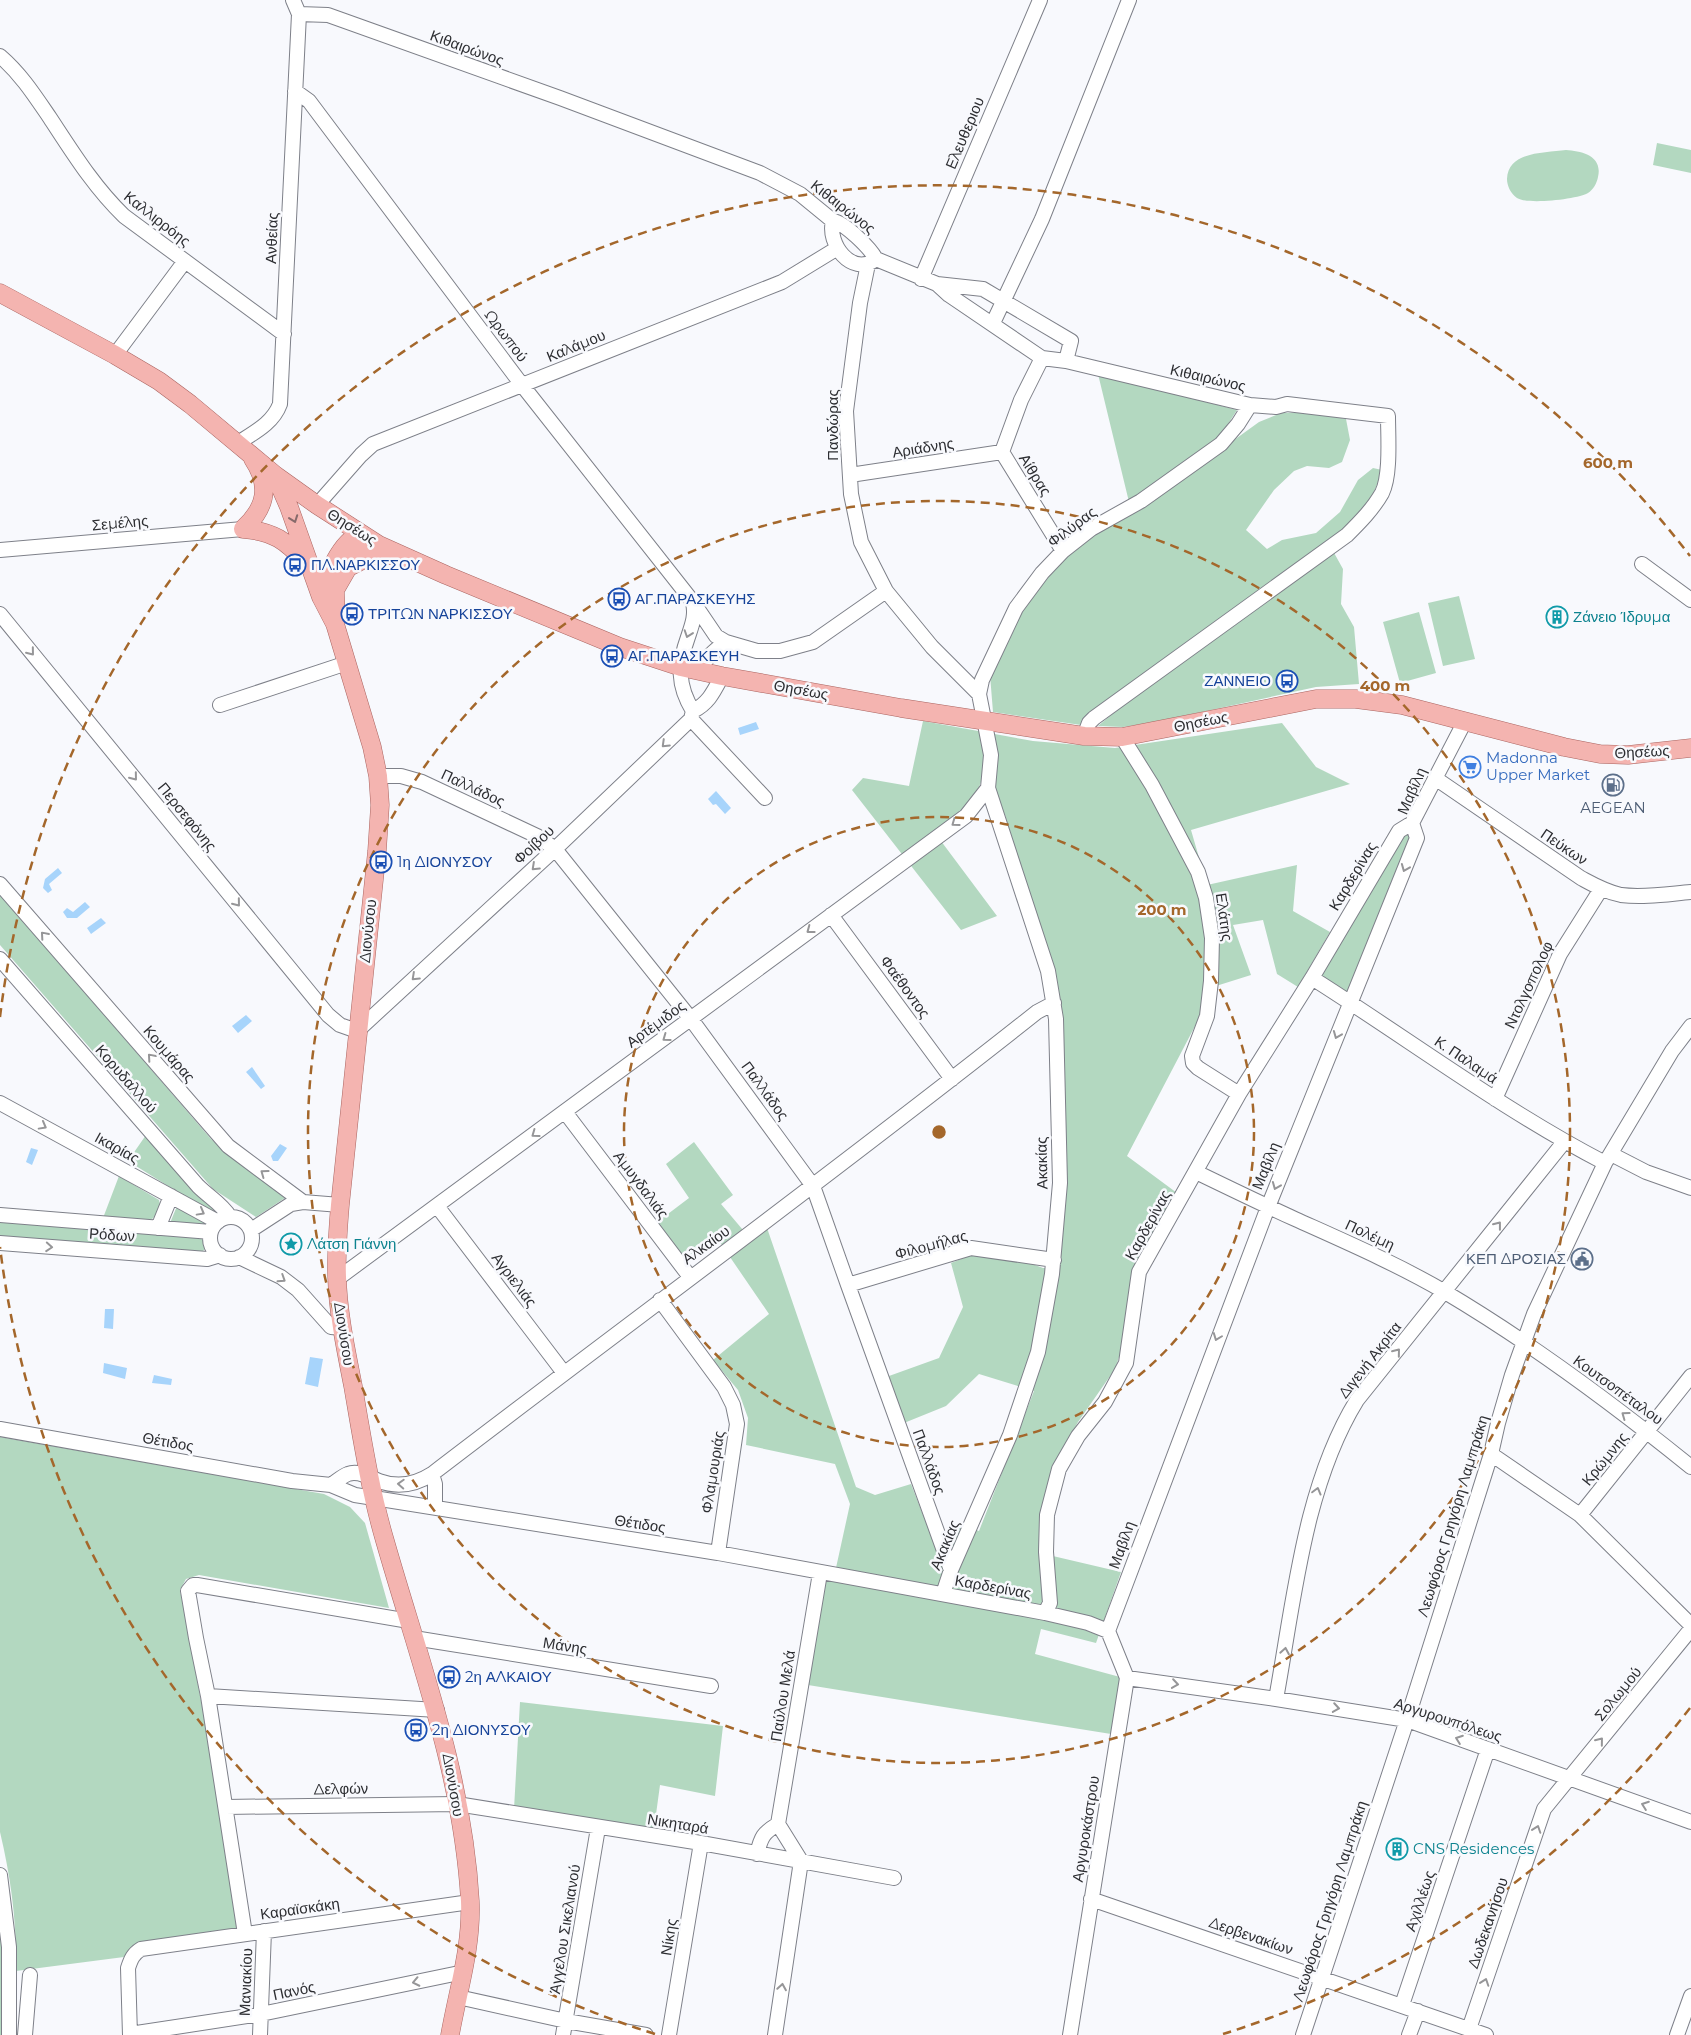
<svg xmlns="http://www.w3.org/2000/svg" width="1691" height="2035" font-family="Montserrat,sans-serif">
<rect width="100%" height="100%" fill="#f8f9fd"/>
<path fill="#b3d8c0" d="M1657 143 1691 150V173L1653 165Z
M1566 150C1582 151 1603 156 1598 177 1597 183 1593 190 1588 193 1579 199 1527 205 1517 198 1511 194 1507 186 1507 179 1508 151 1545 153 1566 150Z
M1098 374 1237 410 1221 435 1196 455 1129 502Z
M1313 412 1346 419 1350 440 1342 462 1329 468 1307 466 1294 471 1274 490 1246 530 1267 549 1282 540 1316 533 1340 512 1358 480 1373 468 1382 470C1374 498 1364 509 1344 529L1081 725 993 712 990 675 1023 609 1061 561 1092 535 1136 511 1259 422 1281 413Z
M1333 551 1343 569 1341 604 1354 627 1359 684 1316 687 1156 722 1123 727 1098 726 1117 710Z
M1459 596 1475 659 1443 666 1428 603Z
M1419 612 1436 673 1400 683 1383 622Z
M923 721 1033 741 1115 748 1282 723 1316 767 1350 784 1191 830 1207 885 1297 865 1293 911 1330 932 1298 987 1277 974 1263 920 1233 925 1251 975 1216 986 1127 1156 1177 1193 1135 1269 1125 1339 1115 1369 1078 1422 1055 1464 1040 1553 1121 1572 1096 1643 1041 1629 1035 1654 1120 1677 1111 1734 808 1685 825 1577H834L850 1504 835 1464 746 1445 748 1418 738 1390 713 1360 769 1314 719 1241 688 1263 656 1223 689 1198 666 1164 694 1142 733 1195 721 1204 748 1236 766 1225 856 1487 875 1495 911 1484 932 1538 964 1525 979 1531 1034 1391 979 1374 946 1406 904 1423 889 1376 939 1358 963 1307 951 1263 989 1248 1043 1268H1059L1064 1092 1035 912 1005 815 989 783 981 782C971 808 957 816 935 833L997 916 961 930 852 790 863 778 909 786Z
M1406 833 1411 835 1347 993 1320 976Z
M0 894 211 1139 247 1169 285 1198 256 1217 213 1189 0 945Z
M146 1135 221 1212 216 1216 128 1161Z
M119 1176 159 1200C162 1210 158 1214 151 1220L103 1218Z
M177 1206 207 1222V1227L170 1223Z
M0 1221 199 1237 204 1241 207 1247 203 1251 198 1253 0 1238Z
M0 1437 324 1494 350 1507 365 1523 389 1608 199 1575 186 1579 180 1590 213 1764 237 1930 132 1950 124 1957 16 1971C17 1923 11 1878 0 1832Z
M520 1702 723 1726 715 1796 660 1785 654 1829 514 1809Z
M0 1893 7 2035H0Z"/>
<path fill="#a7d4fb" d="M756 722 759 729 740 735 738 728Z
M716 791 731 808 725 814 716 804 713 805 708 799Z
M58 868 62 873 49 884 52 890 48 893 43 888 45 879Z
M85 902 90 907 77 918H67L63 912 67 908 73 912Z
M101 918 106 923 91 934 87 928Z
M246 1015 252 1021 238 1033 232 1026Z
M252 1067 265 1086 261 1089 246 1072Z
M280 1144 287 1148 278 1161H273L271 1156Z
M31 1148 38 1150 32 1165 26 1162Z
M105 1309H114L113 1329 104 1328Z
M310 1357 323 1359 318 1387 305 1384Z
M104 1363 127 1368 125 1379 103 1373Z
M154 1375 172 1379 171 1385 152 1383Z"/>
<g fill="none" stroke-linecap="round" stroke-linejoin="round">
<g stroke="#7e8089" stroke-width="16">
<path id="minor" d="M299 14 328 15 560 98 760 173 800 194 833 221C845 223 870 248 876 259L937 284 949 295 1042 358 1066 361 1250 405 1276 407 1287 404 1388 416C1388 436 1391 475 1382 493 1373 509 1360 522 1347 535L1094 718 1089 723 1084 736
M0 56C21 74 35 96 50 118 73 153 94 187 124 216L284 334
M295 91 309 101 522 385 693 602 716 636 726 642 757 651H780L813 642 886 591
M833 221C827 244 851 276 875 260
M868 264 860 303 846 411 851 494 861 542 886 591 932 647 979 694
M921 279 1040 0
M937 284 983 289 1071 341 1066 361
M993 323 1042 219 1129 0
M115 355 185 261
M1042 358 1021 400 1002 452 1063 551
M238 443C255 432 273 423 280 404L299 14 293 0
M850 475 1002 452
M317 505 361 455 373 444 782 282 836 249
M0 550 243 529
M1642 564 1691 600
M0 614 328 1015 340 1025 357 1031 555 849 691 719 693 711C709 703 714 691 722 676
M700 671C705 658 715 650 726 642
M220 705 347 663
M693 711C677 685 678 665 688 637 692 625 696 615 693 603
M691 719 765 798
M1122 737 1152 785 1198 872 1206 898 1212 938 1211 981 1207 1016 1192 1056 1193 1063 1198 1068 1239 1094
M378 776H401L422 782 537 836 555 849 691 1019 813 1186 848 1285 951 1570
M1435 778 1581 878C1594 885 1606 892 1621 895 1644 898 1668 894 1691 892
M0 884 228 1146 303 1202 340 1205
M831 915 952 1079
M0 959 198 1186C209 1197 222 1204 230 1217
M1312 978C1410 1040 1503 1110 1605 1163
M1495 1099 1560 954 1601 889
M0 1103 218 1222
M565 1112 690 1277
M1611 1154 1646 1172 1691 1188
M1196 1172C1229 1188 1262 1204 1295 1219 1346 1242 1397 1264 1445 1292 1531 1343 1613 1404 1691 1467
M437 1206 564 1373
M0 1215 211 1232
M210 1238a21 21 0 1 1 42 0a21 21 0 1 1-42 0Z
M158 1228 171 1196
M251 1230 291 1204 303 1202
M0 1243 207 1259 220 1255
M239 1257 281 1277 298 1290 331 1327 342 1328
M337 1279 966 816 988 788
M848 1285 971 1248 1054 1260
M660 1300 724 1387 733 1405 737 1424 718 1553
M0 1429 292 1481 331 1485 355 1495 374 1498 718 1553 1045 1613 1050 1603 1046 1552 1047 1515 1059 1469 1078 1436 1105 1402 1126 1363 1139 1272 1239 1094 1312 978 1399 831 1412 823
M1491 1454 1580 1515 1691 1625
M432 1474 435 1484V1507
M331 1485C336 1482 342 1476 348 1474 358 1470 370 1477 379 1481 398 1488 415 1485 432 1474 633 1320 838 1170 1037 1012L1054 1003
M1580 1515 1691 1376
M943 1594 951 1570 1010 1435 1038 1352 1052 1274 1060 1183 1056 1019 1048 971 988 788 991 755 979 694 982 680 1016 608 1042 573 1063 551 1091 529 1141 501 1221 444 1238 424 1250 405
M1045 1613 1088 1623 1108 1631
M1108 1631 1268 1207 1417 838 1412 823 1465 721
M414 1638 711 1686
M1127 1678 1276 1699 1407 1720 1691 1822
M208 1696 437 1710
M1276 1699C1294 1601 1304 1486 1357 1400L1564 1142
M226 1807 457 1804 701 1843 894 1878
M757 1854C761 1837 763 1833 778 1824
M0 1875 9 1947V2035
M1091 1899 1486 2035
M245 1934 208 1696 196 1638 188 1591 193 1585H197L409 1621
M458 1997 566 2021 646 2035
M1402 2005 1488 1749
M1469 2029 1544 1809 1691 1629
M130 2034 261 2014 464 1972
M25 2035 30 1975
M130 2035 128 1968C131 1959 133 1954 141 1949L470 1902
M260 2035 264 1931
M563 2035 598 1828
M669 2035 701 1843
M775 2035 801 1861 778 1824 820 1573
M1070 2035 1127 1678 1108 1631
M1303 2035 1407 1720 1491 1454 1498 1423 1512 1375 1534 1314 1605 1163 1672 1051 1691 1026
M1409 2035 1418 2011
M1677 2035 1691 1996"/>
</g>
<g stroke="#aa6561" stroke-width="19">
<path id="major" d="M0 293 115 355 159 381 190 404 275 475 317 505 379 545 446 575 620 647 681 667 722 676 901 708 1084 736 1122 737 1316 699H1356L1402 705 1564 747 1600 754 1628 755 1691 748
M275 475 289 507 321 597 335 624 372 747 378 776 380 805 377 851 340 1205C338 1229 336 1253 337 1277 338 1314 346 1350 353 1386 362 1438 370 1490 385 1541 419 1660 463 1775 470 1901 472 1947 458 1990 450 2035
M243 529C266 508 271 486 253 459
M243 529C273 531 287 541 306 563
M347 568 370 556 398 555
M321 597C326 577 340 542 360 534
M336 619 335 590 361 545 360 534"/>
</g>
<use href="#minor" stroke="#fff" stroke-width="14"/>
<use href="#major" stroke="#f4b4b0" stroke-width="18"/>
</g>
<defs><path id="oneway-chevron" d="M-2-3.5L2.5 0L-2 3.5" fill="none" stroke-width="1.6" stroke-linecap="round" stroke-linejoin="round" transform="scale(1.25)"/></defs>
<use stroke="#876a6b" href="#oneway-chevron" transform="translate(294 519) rotate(70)"/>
<g stroke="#969698">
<use href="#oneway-chevron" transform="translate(688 634) rotate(109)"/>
<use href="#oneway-chevron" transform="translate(31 652) rotate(51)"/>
<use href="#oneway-chevron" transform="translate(665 744) rotate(136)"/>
<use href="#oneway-chevron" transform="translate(134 777) rotate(51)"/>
<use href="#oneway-chevron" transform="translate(955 823) rotate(144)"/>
<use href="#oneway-chevron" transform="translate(535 867) rotate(137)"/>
<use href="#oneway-chevron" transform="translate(1405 868) rotate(112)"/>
<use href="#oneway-chevron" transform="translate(237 903) rotate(51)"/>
<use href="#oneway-chevron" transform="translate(810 930) rotate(143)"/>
<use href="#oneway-chevron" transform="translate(44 935) rotate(-131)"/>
<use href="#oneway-chevron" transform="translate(415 977) rotate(137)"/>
<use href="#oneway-chevron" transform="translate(1337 1035) rotate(112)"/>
<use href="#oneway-chevron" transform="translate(666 1038) rotate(144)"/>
<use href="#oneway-chevron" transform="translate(151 1057) rotate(-131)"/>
<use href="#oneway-chevron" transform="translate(43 1126) rotate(29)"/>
<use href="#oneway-chevron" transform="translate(535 1134) rotate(144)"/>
<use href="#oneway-chevron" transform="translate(264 1173) rotate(-144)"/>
<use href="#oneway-chevron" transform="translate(1276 1186) rotate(112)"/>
<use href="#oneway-chevron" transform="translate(201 1212) rotate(29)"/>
<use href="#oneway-chevron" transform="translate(1498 1225) rotate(-52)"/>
<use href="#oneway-chevron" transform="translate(49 1247) rotate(4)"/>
<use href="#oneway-chevron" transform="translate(282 1279) rotate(33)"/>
<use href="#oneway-chevron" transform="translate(1217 1337) rotate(111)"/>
<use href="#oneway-chevron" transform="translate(1397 1352) rotate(-51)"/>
<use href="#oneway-chevron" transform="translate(1625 1415) rotate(-144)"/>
<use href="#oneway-chevron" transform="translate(401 1484) rotate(-177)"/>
<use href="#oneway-chevron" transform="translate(1317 1491) rotate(-75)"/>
<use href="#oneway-chevron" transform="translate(1285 1651) rotate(-80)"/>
<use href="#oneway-chevron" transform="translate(1175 1684) rotate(8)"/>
<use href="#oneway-chevron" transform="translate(1336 1708) rotate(9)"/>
<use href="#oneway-chevron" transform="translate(1459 1739) rotate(-160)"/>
<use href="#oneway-chevron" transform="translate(1600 1741) rotate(-51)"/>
<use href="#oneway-chevron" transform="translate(1645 1805) rotate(-160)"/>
<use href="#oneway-chevron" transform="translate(1537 1829) rotate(-71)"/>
<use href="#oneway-chevron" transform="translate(416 1982) rotate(168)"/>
<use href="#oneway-chevron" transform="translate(1485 1982) rotate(-71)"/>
<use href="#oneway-chevron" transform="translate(782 1987) rotate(-81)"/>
</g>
<g fill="none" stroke="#a4672b" stroke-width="2.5" stroke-dasharray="9 6">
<circle cx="939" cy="1132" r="315"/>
<circle cx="939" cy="1132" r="631"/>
<path d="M1690 1708A946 946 0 0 1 1223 2034M655 2034A946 946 0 0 1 0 1247M0 1017A946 946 0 0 1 1690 556"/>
</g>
<defs>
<g id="bus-ring" transform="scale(1.125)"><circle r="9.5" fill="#f8f9fd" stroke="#1a4fb4" stroke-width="1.5"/><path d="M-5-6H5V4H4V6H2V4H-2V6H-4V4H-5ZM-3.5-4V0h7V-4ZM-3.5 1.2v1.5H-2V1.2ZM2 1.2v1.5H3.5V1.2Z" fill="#1a4fb4"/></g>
<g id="building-ring" transform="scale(1.125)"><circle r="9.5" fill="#f8f9fd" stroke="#0f9aa8" stroke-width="1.5"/><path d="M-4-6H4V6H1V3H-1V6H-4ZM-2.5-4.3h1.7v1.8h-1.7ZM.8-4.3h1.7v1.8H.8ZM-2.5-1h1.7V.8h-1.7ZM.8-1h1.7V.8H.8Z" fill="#0f9aa8"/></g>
<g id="supermarket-ring" transform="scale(1.125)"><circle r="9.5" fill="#f8f9fd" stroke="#3f7fe0" stroke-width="1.5"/><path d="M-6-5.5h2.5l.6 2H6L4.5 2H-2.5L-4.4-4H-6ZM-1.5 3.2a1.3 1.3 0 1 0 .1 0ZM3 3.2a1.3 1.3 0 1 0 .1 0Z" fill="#3f7fe0"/></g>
<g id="fuel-ring" transform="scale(1.125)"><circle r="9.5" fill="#f8f9fd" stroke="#5c6f8a" stroke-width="1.5"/><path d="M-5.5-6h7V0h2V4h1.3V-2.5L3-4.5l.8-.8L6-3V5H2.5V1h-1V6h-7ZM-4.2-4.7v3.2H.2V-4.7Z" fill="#5c6f8a"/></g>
<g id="sight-ring" transform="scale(1.125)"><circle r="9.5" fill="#f8f9fd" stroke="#0f9aa8" stroke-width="1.5"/><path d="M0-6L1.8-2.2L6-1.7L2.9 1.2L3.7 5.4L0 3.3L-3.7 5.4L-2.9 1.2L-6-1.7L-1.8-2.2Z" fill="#0f9aa8"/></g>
<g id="civic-ring" transform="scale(1.125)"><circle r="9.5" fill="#f8f9fd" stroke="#5c6f8a" stroke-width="1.5"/><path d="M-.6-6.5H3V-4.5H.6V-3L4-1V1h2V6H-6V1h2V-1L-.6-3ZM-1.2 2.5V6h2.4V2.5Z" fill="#5c6f8a"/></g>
</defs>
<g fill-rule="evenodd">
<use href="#bus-ring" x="295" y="565"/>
<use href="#bus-ring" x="619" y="599"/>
<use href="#bus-ring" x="352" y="614"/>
<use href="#building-ring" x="1557" y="617"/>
<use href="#bus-ring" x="612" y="656"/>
<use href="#bus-ring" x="1287" y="681"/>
<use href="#supermarket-ring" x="1470" y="767"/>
<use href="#fuel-ring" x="1613" y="785"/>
<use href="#bus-ring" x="381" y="862"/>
<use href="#sight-ring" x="291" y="1244"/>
<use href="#civic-ring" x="1582" y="1259"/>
<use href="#bus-ring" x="449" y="1677"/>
<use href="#bus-ring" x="416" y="1730"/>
<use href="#building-ring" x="1397" y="1849"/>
</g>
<g text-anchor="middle" stroke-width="5" stroke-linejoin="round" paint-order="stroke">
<g font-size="15" fill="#2d2e32" stroke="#f8f9fd">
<text transform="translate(467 48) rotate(20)" y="5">Κιθαιρώνος</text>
<text transform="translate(965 133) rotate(-67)" y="5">Ελευθεριου</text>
<text transform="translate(843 207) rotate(38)" y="5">Κιθαιρώνος</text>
<text transform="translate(157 219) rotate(38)" y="5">Καλλιρρόης</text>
<text transform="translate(272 238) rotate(-88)" y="5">Ανθείας</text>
<text transform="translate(506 336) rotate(53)" y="5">Ωρωπού</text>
<text transform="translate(576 346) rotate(-22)" y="5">Καλάμου</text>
<text transform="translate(1208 378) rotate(13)" y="5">Κιθαιρώνος</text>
<text transform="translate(833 425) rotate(-90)" y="5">Πανδώρας</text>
<text transform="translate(923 448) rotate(-9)" y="5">Αριάδνης</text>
<text transform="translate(1035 475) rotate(58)" y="5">Αίθρας</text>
<text transform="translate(120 523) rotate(-5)" y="5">Σεμέλης</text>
<text transform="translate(352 527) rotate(32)" y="5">Θησέως</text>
<text transform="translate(1072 527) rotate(-37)" y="5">Φιλύρας</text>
<text transform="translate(801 690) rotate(10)" y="5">Θησέως</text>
<text transform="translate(1201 722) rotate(-11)" y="5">Θησέως</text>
<text transform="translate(1642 752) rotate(-3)" y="5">Θησέως</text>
<text transform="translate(473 788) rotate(25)" y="5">Παλλάδος</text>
<text transform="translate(1412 791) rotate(-66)" y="5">Μαβίλη</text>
<text transform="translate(187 817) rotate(51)" y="5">Περσεφόνης</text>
<text transform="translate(534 845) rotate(-43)" y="5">Φοίβου</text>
<text transform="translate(1564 847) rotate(34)" y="5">Πεύκων</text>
<text transform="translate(1353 876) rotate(-59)" y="5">Καρδερίνας</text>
<text transform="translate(1224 917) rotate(82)" y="5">Ελάτης</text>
<text transform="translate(368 931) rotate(-84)" y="5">Διονύσου</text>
<text transform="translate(1529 985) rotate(-65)" y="5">Ντολγοπολοφ</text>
<text transform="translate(905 987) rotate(54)" y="5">Φαέθοντος</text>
<text transform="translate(656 1024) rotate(-36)" y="5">Αρτέμιδος</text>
<text transform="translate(169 1054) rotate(49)" y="5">Κουμάρας</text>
<text transform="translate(1466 1060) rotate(34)" y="5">Κ. Παλαμά</text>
<text transform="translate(126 1079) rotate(49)" y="5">Κορυδαλλού</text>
<text transform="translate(765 1091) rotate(54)" y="5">Παλλάδος</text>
<text transform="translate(117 1148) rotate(29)" y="5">Ικαρίας</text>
<text transform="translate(1042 1163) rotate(-91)" y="5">Ακακίας</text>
<text transform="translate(1266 1166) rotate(-68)" y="5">Μαβίλη</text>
<text transform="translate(641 1185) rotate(53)" y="5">Αμυγδαλιάς</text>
<text transform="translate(1148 1225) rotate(-61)" y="5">Καρδερίνας</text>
<text transform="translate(112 1235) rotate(4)" y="5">Ρόδων</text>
<text transform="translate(1370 1235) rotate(25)" y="5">Πολέμη</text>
<text transform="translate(706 1245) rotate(-36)" y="5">Αλκαίου</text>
<text transform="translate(931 1245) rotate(-15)" y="5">Φιλομήλας</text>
<text transform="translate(514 1280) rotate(53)" y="5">Αγριελιάς</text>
<text transform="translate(344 1334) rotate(81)" y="5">Διονύσου</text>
<text transform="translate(1370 1360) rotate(-52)" y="5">Διγενή Ακρίτα</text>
<text transform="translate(1618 1390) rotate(36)" y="5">Κουτσοπέταλου</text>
<text transform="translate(168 1442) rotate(10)" y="5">Θέτιδος</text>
<text transform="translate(1605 1459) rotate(-51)" y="5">Κρώμνης</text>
<text transform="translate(929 1462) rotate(70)" y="5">Παλλάδος</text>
<text transform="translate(713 1472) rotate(-81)" y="5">Φλαμουριάς</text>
<text transform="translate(1453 1516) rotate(-73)" y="5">Λεωφόρος Γρηγόρη Λαμπράκη</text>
<text transform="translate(640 1524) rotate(9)" y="5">Θέτιδος</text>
<text transform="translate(945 1545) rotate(-67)" y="5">Ακακίας</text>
<text transform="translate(1122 1545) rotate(-70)" y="5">Μαβίλη</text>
<text transform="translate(993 1587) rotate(10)" y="5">Καρδερίνας</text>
<text transform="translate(565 1646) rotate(9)" y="5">Μάνης</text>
<text transform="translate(1618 1694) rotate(-51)" y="5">Σολωμού</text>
<text transform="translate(783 1696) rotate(-81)" y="5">Παύλου Μελά</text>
<text transform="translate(1448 1720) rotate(18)" y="5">Αργυρουπόλεως</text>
<text transform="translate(453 1785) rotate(80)" y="5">Διονύσου</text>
<text transform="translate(341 1789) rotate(-1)" y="5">Δελφών</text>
<text transform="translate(678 1824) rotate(9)" y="5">Νικηταρά</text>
<text transform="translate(1086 1829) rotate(-81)" y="5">Αργυροκάστρου</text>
<text transform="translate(1330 1901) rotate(-72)" y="5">Λεωφόρος Γρηγόρη Λαμπράκη</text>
<text transform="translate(1420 1901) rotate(-71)" y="5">Αχιλλέως</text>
<text transform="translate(300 1909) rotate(-8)" y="5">Καραϊσκάκη</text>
<text transform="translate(1488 1923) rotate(-71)" y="5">Δωδεκανήσου</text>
<text transform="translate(565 1929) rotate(-81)" y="5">Άγγελου Σικελιανού</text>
<text transform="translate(1251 1936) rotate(19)" y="5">Δερβενακίων</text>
<text transform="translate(669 1937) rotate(-81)" y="5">Νίκης</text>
<text transform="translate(246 1982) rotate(-88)" y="5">Μανιακίου</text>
<text transform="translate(294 1991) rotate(-12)" y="5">Πανός</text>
</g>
<g font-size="15" fill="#164399" stroke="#f8f9fd" text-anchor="start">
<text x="311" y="570">ΠΛ.ΝΑΡΚΙΣΣΟΥ</text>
<text x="635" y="604">ΑΓ.ΠΑΡΑΣΚΕΥΗΣ</text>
<text x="368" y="619">ΤΡΙΤΩΝ ΝΑΡΚΙΣΣΟΥ</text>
<text x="628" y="661">ΑΓ.ΠΑΡΑΣΚΕΥΗ</text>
<text x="1271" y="686" text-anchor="end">ΖΑΝΝΕΙΟ</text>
<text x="397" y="867">1η ΔΙΟΝΥΣΟΥ</text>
<text x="465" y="1682">2η ΑΛΚΑΙΟΥ</text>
<text x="432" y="1735">2η ΔΙΟΝΥΣΟΥ</text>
</g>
<g font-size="15" fill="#0d838f" stroke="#f8f9fd" text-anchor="start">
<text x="1573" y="622">Ζάνειο Ίδρυμα</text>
<text x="307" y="1249">Λάτση Γιάννη</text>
<text x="1413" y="1854">CNS Residences</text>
</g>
<g font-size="15" fill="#366cbe" stroke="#f8f9fd" text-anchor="start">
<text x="1486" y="763">Madonna<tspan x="1486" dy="17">Upper Market</tspan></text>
</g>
<g font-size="15" fill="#4e5e75" stroke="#f8f9fd">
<text x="1613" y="813">AEGEAN</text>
<text x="1566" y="1264" text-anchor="end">ΚΕΠ ΔΡΟΣΙΑΣ</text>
</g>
</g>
<circle cx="939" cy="1132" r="8" fill="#a4672b" stroke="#f8f9fd" stroke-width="2.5"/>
<g font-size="15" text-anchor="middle" font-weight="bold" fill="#a4672b" stroke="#f8f9fd" stroke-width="5" stroke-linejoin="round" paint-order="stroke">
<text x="1608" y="468">600 m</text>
<text x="1385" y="691">400 m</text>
<text x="1162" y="915">200 m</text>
</g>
</svg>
